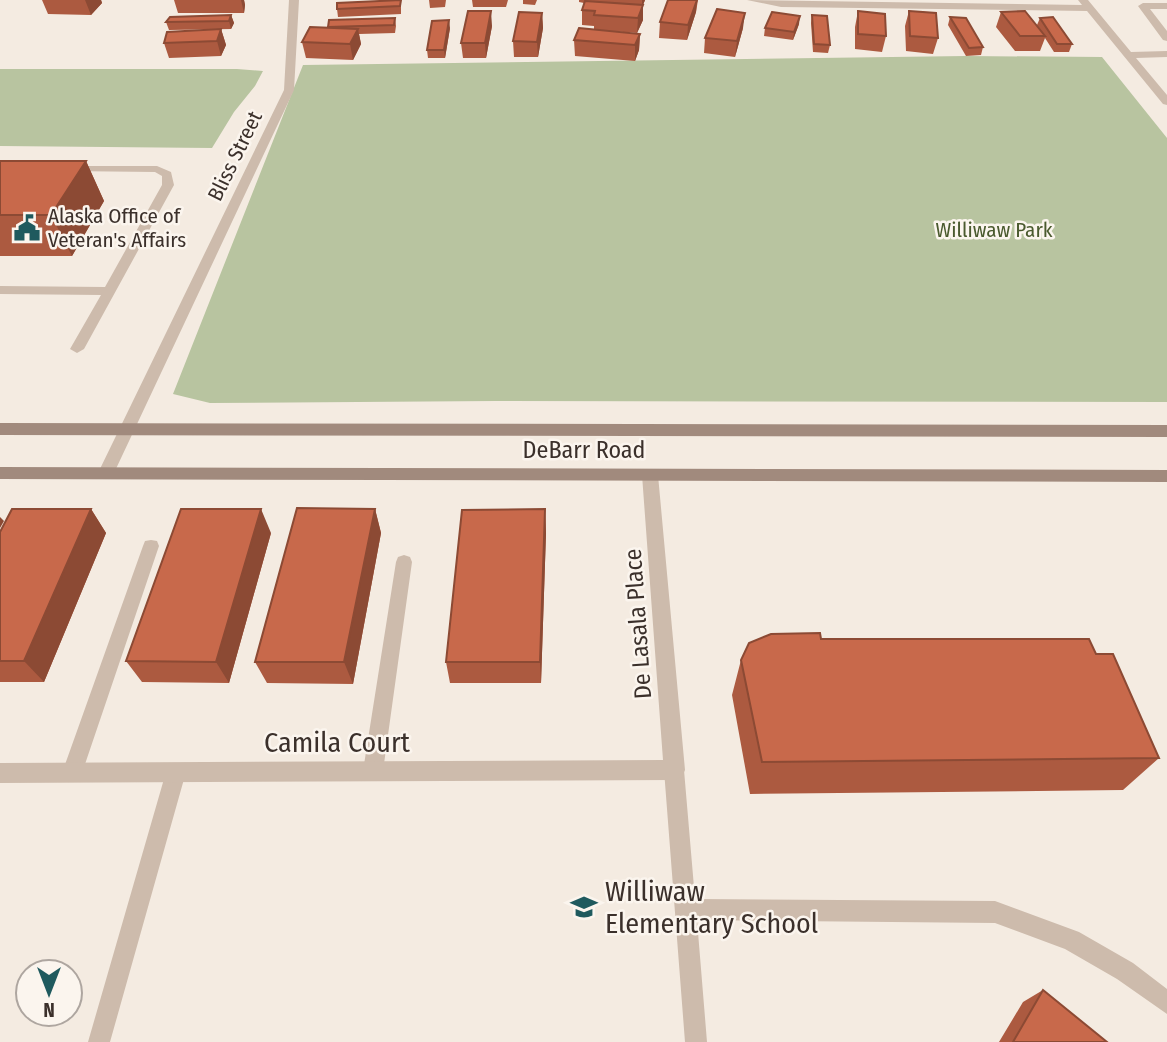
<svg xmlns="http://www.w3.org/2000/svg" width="1167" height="1042" font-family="'Fira Sans Condensed',sans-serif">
<rect width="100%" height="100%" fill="#f4ebe1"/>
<path fill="#b8c4a0" d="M966 56 1102 57 1167 138V402L495 401 210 403 173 394 303 65Z
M0 69H237L263 71 255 86 234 112 212 148 0 146Z"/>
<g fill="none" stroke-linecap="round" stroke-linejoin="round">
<path fill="#cdbbac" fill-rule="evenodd" d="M69 166H157L171 172 174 185 84 349 77 353 70 349 101 295 0 294V286L105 287 162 185V176L155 172 65 171V167Z
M151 540 157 541 159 546 82 773 79 779 72 782 65 779 62 773 143 546 145 541Z
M404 555 410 557 412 562 383 771 380 777 373 780 366 777 363 771 396 562 398 557Z
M674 761 681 764 684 770 695 899 995 901 1079 932 1133 963 1167 989V1014L1117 979 1065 949 995 923 697 920 707 1042H685L664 770 667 764Z
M176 763 183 766 186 772 110 1042H88L166 772 169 766Z"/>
<path fill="#cdbbac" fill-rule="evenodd" d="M289 0H299L294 90 114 473 106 479 100 477 98 473 284 90Z
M747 0 1082 5 1078 0H1088L1131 52 1167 51V57L1136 58 1167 95V105L1163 104 1087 11 781 7Z
M1167 3V9H1150L1167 31V41L1163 40 1138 6 1143 3Z
M650 469 658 475 685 770 682 777 674 780 0 783V763L663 760 642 475Z"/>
<path fill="#a18a7d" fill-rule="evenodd" d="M0 423 1167 425V437L0 435Z
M0 467 1167 470V482L0 479Z"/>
</g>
<path fill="#ac5a40" d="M42 0H101L102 3 91 15 48 14Z
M174 0H244L245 5 244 13H178Z
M401 0V14L338 17 337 9Z
M429 0H446L445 7 430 8Z
M472 0H508L506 7H473Z
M523 0H537L535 5 523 4Z
M579 0H645L643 5V20L637 33 610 31 640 34 639 50 635 61 575 56 574 40 594 30V26L582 25V10L584 3 579 2Z
M668 0H698L696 12 687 40 659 38 660 22Z
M858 11 886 36 882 52 855 49V27Z
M909 11 938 38 933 54 906 51 905 26Z
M1001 12 1037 25 1040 18 1072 44 1069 52H1054L1045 38 1040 51H1015L996 27Z
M542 13 543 28 538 57H514L513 41Z
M231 15 234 23 231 29 169 30 166 22Z
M812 15 830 45 828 53 813 52 811 23Z
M950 17 983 47 981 55 966 56 948 25Z
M395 18 396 26 395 33 359 34 361 44 353 60 306 58 302 42 328 28 329 20Z
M799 24 793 40 764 36 765 28Z
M492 26 486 58H463L461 43Z
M450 28 445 58H428L427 50Z
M743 28 735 57 704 53 705 38Z
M221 29 226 45 221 56 169 58 164 43Z
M0 161H86L104 201 72 256H0Z
M91 509 106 533 44 682H0V532Z
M375 509 381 533 353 684 267 683 255 662Z
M545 509 546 533 541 683H450L446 662Z
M271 533 229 683 142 682 126 661Z
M821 639 1096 654 1159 758 1123 790 750 794 732 695 741 660Z
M1043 990 1107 1042H999L1023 1002Z"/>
<path fill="#8c4a34" d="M85 0H101L102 3 91 15Z
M241 0H244L245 5 244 13Z
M642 0H645L643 5V20L637 33 638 18 642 8Z
M697 0 696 12 687 40 688 25Z
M491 11 492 26 486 58 485 43Z
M542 13 543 28 538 57 537 42Z
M745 13 743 28 735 57 737 41Z
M231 15 234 23 231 29 229 21Z
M800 16 799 24 793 40 794 32Z
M449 20 450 28 445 58 444 50Z
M221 29 226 45 221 56 217 41Z
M358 29 361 44 353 60 350 44Z
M640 34 639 50 635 61V45Z
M86 161 104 201 72 256 51 215Z
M91 509 106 533 44 682 24 661Z
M261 509 271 533 229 683 216 662Z
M375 509 381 533 353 684 344 662Z
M545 509 546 533 541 683 540 662Z
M0 517 4 521 0 528Z"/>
<path fill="#c8694b" stroke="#8c4a34" stroke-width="2" d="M401 0 400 6 337 9V3Z
M668 0H697L688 25 660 22Z
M585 1 643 5 638 18 594 15 595 11 582 10Z
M717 9 745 13 737 41 705 38Z
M468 11H491L485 43H461Z
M858 11 885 14 886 36 858 34Z
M909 11 936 13 938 38 910 36Z
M1025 11 1045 36H1020L1001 12Z
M519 12 542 13 537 42 513 41Z
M772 12 800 16 794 32 765 28Z
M231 15 229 21 166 22 170 17Z
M812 15 827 16 830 45 814 44Z
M950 17 966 18 983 47 969 48Z
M1053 17 1072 44H1057L1040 18Z
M395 18 394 25 328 27 329 20Z
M449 20 444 50H427L432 21Z
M310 27 358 29 350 44 302 42Z
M579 28 640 34 635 45 574 40Z
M221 29 217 41 164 43 167 32Z
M0 161H86L51 215H0Z
M297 508 375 509 344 662H255Z
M12 509H91L24 661H0V532Z
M181 509H261L216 662 126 661Z
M545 509 540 662H446L462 510Z
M820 633 821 639H1089L1096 654H1113L1159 758 762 762 741 660 749 643 771 634Z
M1043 990 1107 1042H1013Z"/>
<defs>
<g id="civic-bare" transform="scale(2.1)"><path d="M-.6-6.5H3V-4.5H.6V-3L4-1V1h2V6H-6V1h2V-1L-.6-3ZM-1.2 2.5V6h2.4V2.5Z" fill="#1f5a5e" stroke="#fbf5ee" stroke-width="2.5" paint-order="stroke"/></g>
<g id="school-bare" transform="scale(2.1)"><path d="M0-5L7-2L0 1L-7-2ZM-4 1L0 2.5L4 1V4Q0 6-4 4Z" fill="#1f5a5e" stroke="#fbf5ee" stroke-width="2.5" paint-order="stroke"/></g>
</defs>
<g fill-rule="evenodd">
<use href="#civic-bare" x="27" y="228"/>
<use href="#school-bare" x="584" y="907"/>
</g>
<g text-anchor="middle" stroke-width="5" stroke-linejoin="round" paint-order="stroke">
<g font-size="21" fill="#3b302b" stroke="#fbf5ee">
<text transform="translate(235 156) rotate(-64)" y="7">Bliss Street</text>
</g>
<g font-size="21" fill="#3b302b" stroke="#fbf5ee" text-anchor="start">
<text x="48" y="223">Alaska Office of<tspan x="48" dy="24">Veteran's Affairs</tspan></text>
</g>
<g font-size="21" fill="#4a5a2e" stroke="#fbf5ee">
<text x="994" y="237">Williwaw Park</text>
</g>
<g font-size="24" fill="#3b302b" stroke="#fbf5ee">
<text x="584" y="458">DeBarr Road</text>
<text transform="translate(638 624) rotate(-94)" y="8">De Lasala Place</text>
</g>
<g font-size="28" fill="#3b302b" stroke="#fbf5ee">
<text x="337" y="752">Camila Court</text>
</g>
<g font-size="28" fill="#3b302b" stroke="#fbf5ee" text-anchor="start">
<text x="605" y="901">Williwaw<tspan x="605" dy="32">Elementary School</tspan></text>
</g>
</g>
<g transform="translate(49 993) rotate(180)"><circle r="33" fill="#fbf5ee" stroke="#aea6a0" stroke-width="2"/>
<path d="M0-5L12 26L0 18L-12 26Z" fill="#1f5a5e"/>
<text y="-10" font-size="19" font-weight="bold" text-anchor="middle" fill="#3b302b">N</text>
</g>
</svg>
